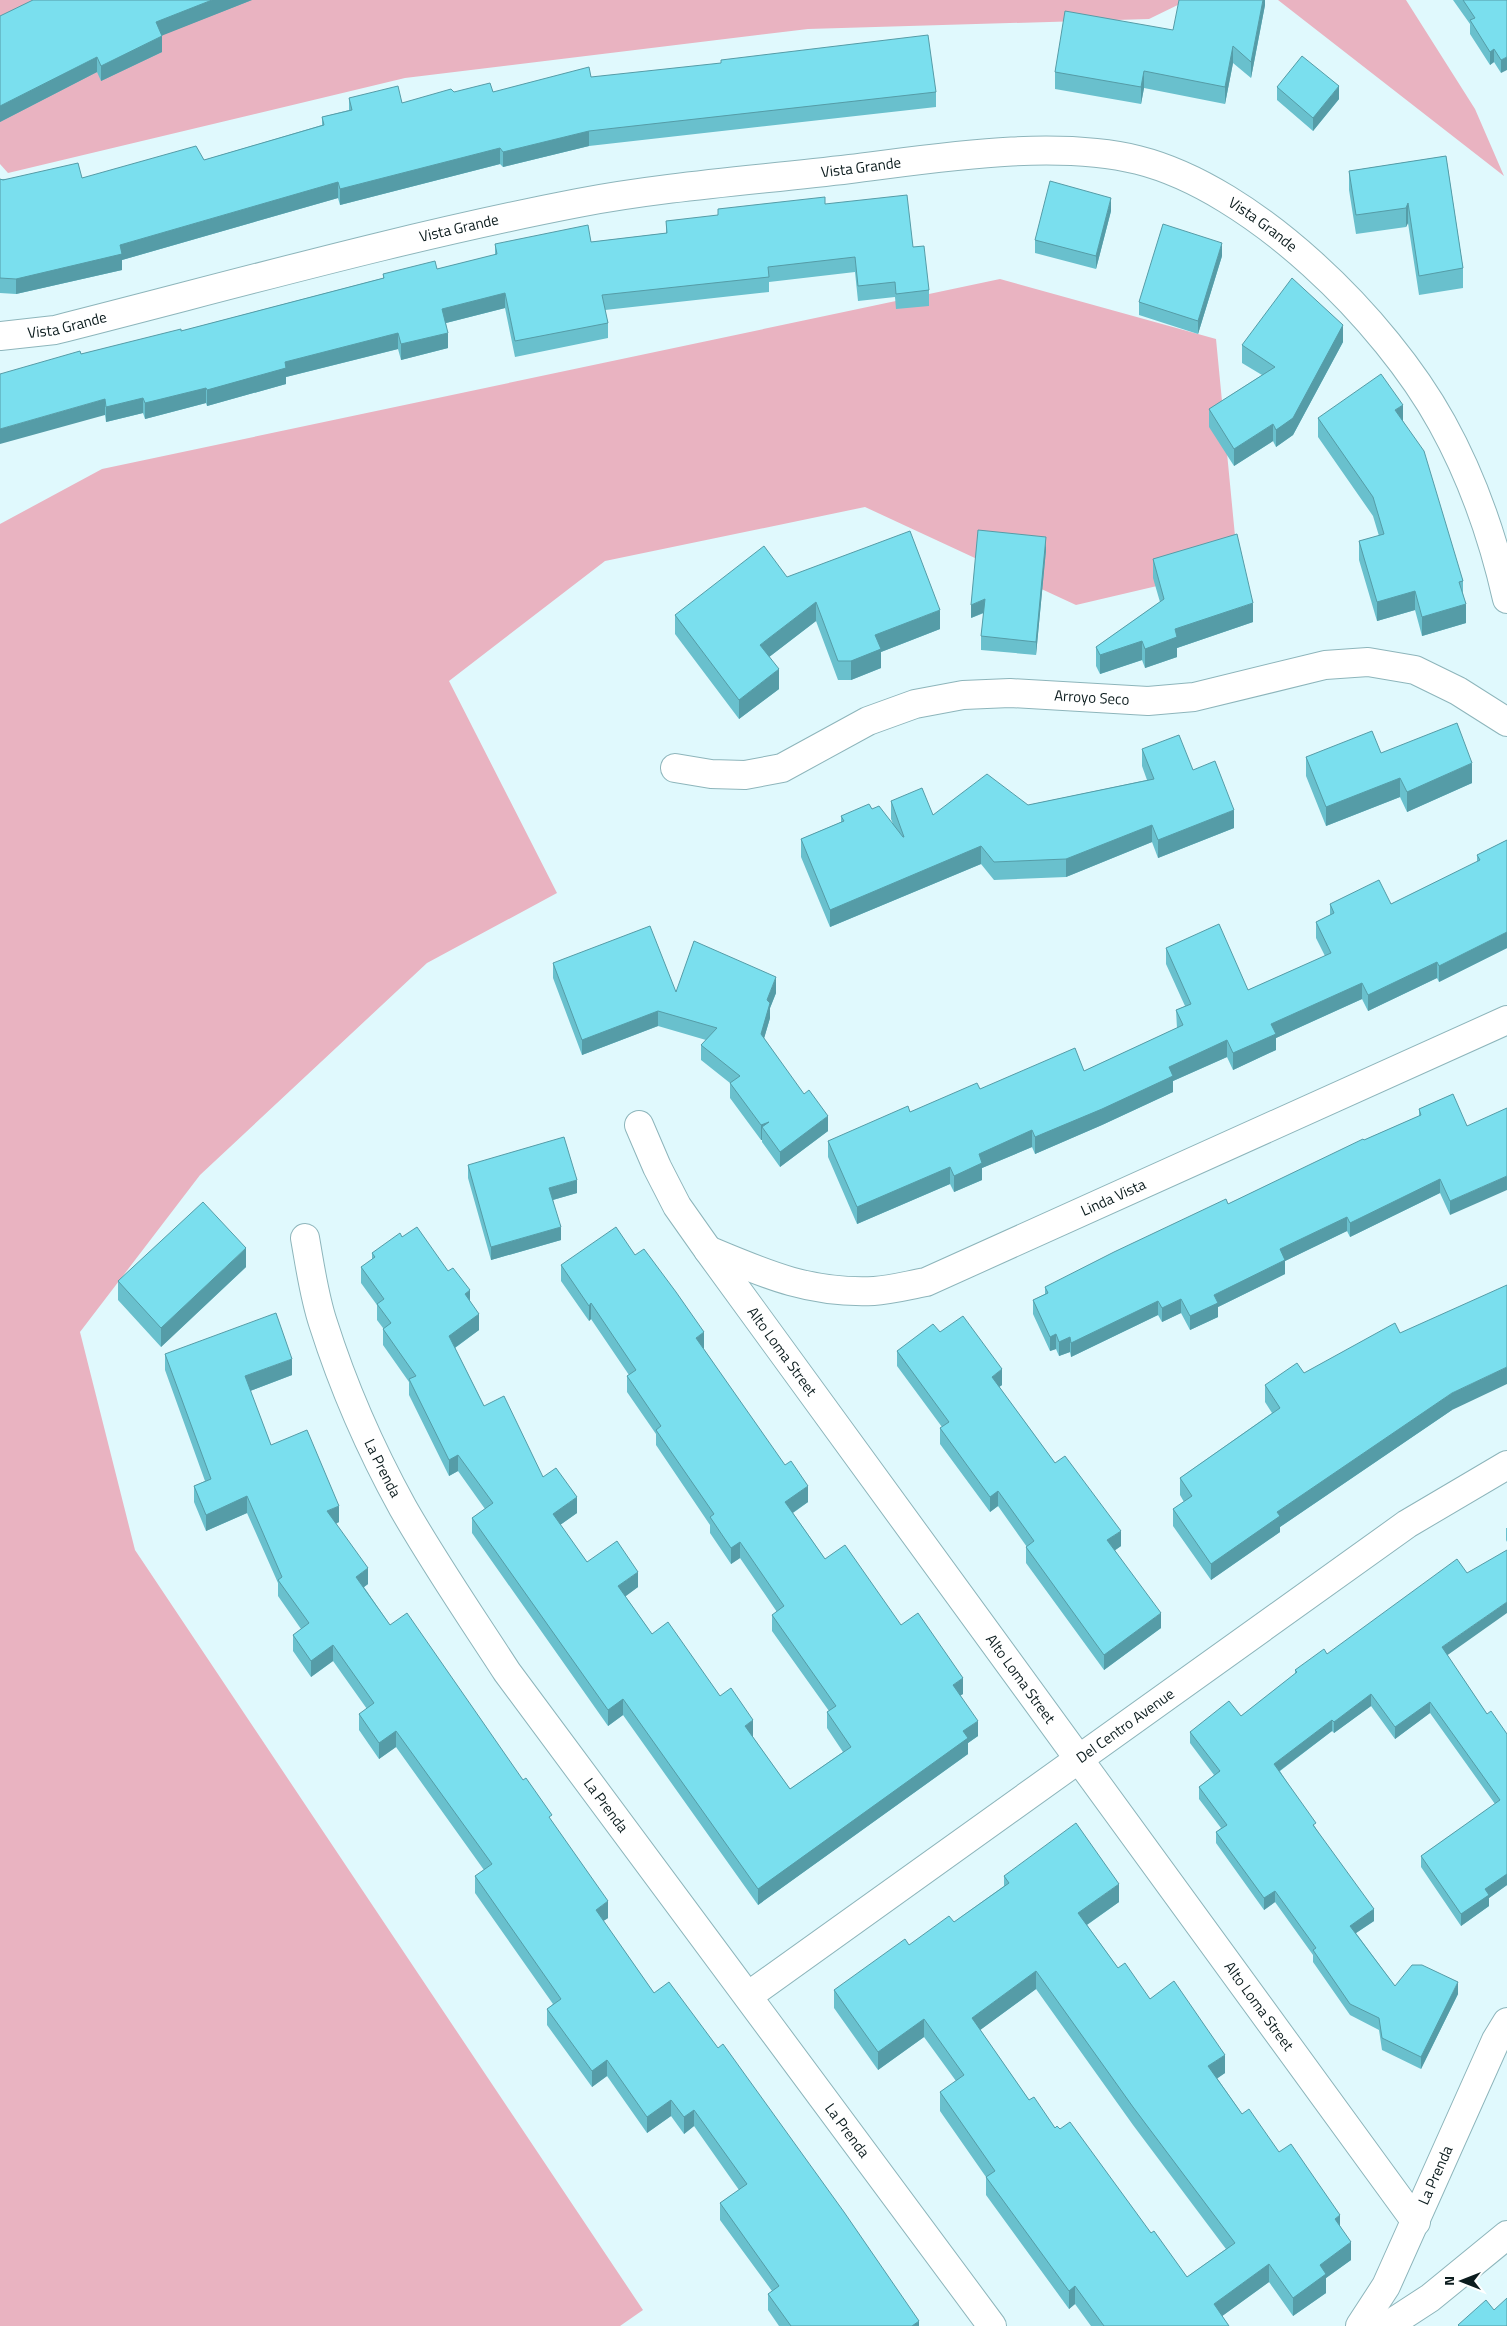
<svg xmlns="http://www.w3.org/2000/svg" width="1507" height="2326" font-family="'Titillium Web',sans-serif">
<rect width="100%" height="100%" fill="#e0f9fd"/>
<path fill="#e9b3c1" d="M0 0H1188L1149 19 808 29 405 78 8 173 0 164Z
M1278 0H1406L1475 109 1504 176Z
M1000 279 1216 339 1238 567 1076 605 865 507 605 561 449 681 557 893 427 963 200 1175 80 1332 135 1550 643 2310 620 2326H0V524L102 469Z"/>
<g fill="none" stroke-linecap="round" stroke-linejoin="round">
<g stroke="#8db5bb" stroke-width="30">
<g id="minor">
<path id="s1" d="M0 336 55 330C229 286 402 237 578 203 667 186 759 180 850 169 938 158 1052 139 1138 160 1254 189 1386 321 1442 423 1473 479 1493 537 1507 599"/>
<path id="s2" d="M675 768 711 774 745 775 782 768 868 721 915 704 963 695 1010 693 1148 701 1194 697 1325 665 1368 662 1415 670 1458 691 1507 722"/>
<path id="s3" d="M639 1125 657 1167 677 1206 708 1250 1416 2222"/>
<path id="s4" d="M305 1238C310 1266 314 1296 323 1323 343 1386 371 1450 403 1508 435 1564 472 1618 507 1672L992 2326"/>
<path id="s5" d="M708 1250C765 1274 810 1294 874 1291 891 1290 909 1285 926 1282L1507 1020"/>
<path id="s6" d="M748 1996 1407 1524 1507 1465"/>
<path id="s7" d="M1360 2326 1386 2286 1496 2040 1507 2022"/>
<path d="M1387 2326 1430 2298 1507 2235"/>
</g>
</g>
<use href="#minor" stroke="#fff" stroke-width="28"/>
</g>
<path fill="#69c0cd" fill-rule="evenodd" d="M252 0 162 35V52L101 81 97 72 0 122V16Z
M1265 0V5L1251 78 1233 63 1225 104 1144 88 1141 104 1055 89V72L1173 30Z
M1453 0H1507L1501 73 1494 62 1490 65 1470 34V24Z
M591 77 936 92V107L589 146 503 167 500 164 340 205 338 198 122 260V270L16 294 0 293V179L82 178 204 160 322 125V117L349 110V98L402 103 454 92H493Z
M1277 87 1339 99 1313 131 1277 100Z
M1446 156 1463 268V288L1419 295 1408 223 1406 227 1356 234 1349 190V171Z
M825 204 913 247 929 290V306L896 309 895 297 858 301 855 272 769 282V292L605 310 608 323V338L515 357 505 308 446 323 448 348 401 360 398 349 286 377V384L207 406 206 403 145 419 143 413 106 422 105 415 81 354 181 331 383 278V274L437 269 495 255V244L591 242 666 233V221L718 216V209Z
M1111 211 1096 269 1035 253V240Z
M1222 256 1198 334 1139 315V302Z
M1343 342 1293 435 1276 447 1273 441 1234 466 1209 427V409L1262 375 1242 363V345Z
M1318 418 1403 421 1463 581V593L1466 623 1422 636 1415 610 1377 621 1359 560V541L1379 536 1373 516 1318 437Z
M1046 550 1036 655 981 650V636L984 613 971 618Z
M1153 559 1253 622 1177 648V657L1145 668 1142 660 1100 674 1096 666V647L1160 602 1153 578Z
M787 577 940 629 881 652V668L851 680H838L816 621 769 657 779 689 739 719 675 634V615Z
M1142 749 1193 770 1234 828 1158 858 1152 842 1066 877 994 880 981 864 830 927 801 857V839L841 822V816L872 809 893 824 891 819V801L933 815 1028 805 1147 780 1142 766Z
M1381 753 1472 783 1407 812 1400 797 1326 826 1306 776V757Z
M1507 840V948L1439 982 1437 978 1368 1011 1362 999 1276 1038V1050L1233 1070 1227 1057 1173 1081V1092L1102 1125 1035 1154 1032 1147 982 1168V1180L954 1192 950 1184 857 1224 828 1157V1141L910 1112 980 1089 1084 1071 1177 1028 1176 1010 1185 1006 1166 964V948L1248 990 1325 956 1316 938V922L1330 915V904H1391L1477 862V855Z
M553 963 676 992 776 993 770 1008V1018L764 1038 828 1131 780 1167 762 1142V1140H761L730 1098V1083L701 1060V1045L706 1040 658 1026 582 1055 553 978Z
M1453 1094 1450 1215 1440 1193 1350 1237 1347 1231 1285 1261V1274L1218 1307V1317L1190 1330 1181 1313 1162 1322 1158 1315 1071 1357 1070 1352 1059 1356 1056 1349 1050 1351 1033 1314V1300L1045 1294V1287L1228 1204 1364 1140 1419 1116V1109Z
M468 1165 577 1193 553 1200 561 1240 491 1260 468 1178Z
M402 1237 470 1301 479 1330 455 1348 484 1406 543 1477 577 1513 560 1525 587 1562 638 1587 625 1596 652 1634 720 1696 753 1736H752L790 1789 843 1752 827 1728V1712L829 1711 772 1631V1615L777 1612 740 1558 731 1564 710 1533V1525L656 1445V1434L627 1392V1376L629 1375 591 1319 589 1321 561 1281V1265L635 1255 704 1348H703L808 1502 793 1513 825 1559 901 1625 963 1694 960 1695 978 1736 968 1743V1754L758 1905 623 1715 608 1726 472 1533V1518L485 1509 458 1471 449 1476 409 1395V1382L383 1345V1328L377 1320V1305L361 1283V1267L372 1260V1253Z
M246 1267 161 1347 118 1300V1281Z
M940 1332 1002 1385 999 1387 1055 1463 1121 1546 1115 1550 1161 1628 1104 1670 1026 1563V1547H1027L998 1506 990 1512 940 1444V1428L942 1427 897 1366V1351Z
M1400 1333 1452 1410 1280 1527V1532L1211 1580 1173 1526V1509L1184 1502 1180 1495V1478L1272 1413 1265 1402V1385L1304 1373Z
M165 1354 292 1375 250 1391 271 1445 339 1522 336 1524 368 1584 364 1587 390 1625 552 1822 608 1918 603 1921 654 1993 919 2326H779L768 2310V2294L772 2291 720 2220V2203L739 2190 694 2126 684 2134 671 2116 647 2133 607 2076 592 2087 547 2025V2009L553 2004 475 1893V1876L484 1870 396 1747 379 1759 359 1730V1714L367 1709 333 1661 311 1677 293 1651V1635L301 1629 278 1596V1583L247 1513 206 1531 194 1502V1486L205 1481 165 1370Z
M1506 1528H1507V1542L1506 1540Z
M1327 1654 1447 1655 1487 1714 1507 1734V1885L1489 1898V1906L1461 1926 1421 1867V1856L1495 1804 1430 1713 1395 1739 1371 1706 1334 1733 1332 1731 1280 1771 1374 1921 1356 1933 1395 1986 1458 1994 1421 2069 1382 2050 1379 2030 1350 2015 1313 1962V1955L1275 1902 1264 1910 1216 1843V1832L1221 1828 1199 1799V1787L1214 1775 1190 1743V1732L1241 1716 1295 1674V1670Z
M1004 1876 1119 1902 1087 1925 1118 1968 1150 1999 1225 2073 1217 2078 1242 2114 1279 2152 1340 2226 1351 2260 1326 2278V2293L1293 2316 1269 2282 1222 2316 1229 2326H1091L1075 2304 1069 2309 986 2195V2177L940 2111V2092L956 2081 924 2037 878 2070 834 2008V1990L909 1945 954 1922 1004 1886ZM1036 1989 1133 2125 1226 2249 1187 2277 1151 2233 1055 2128 1029 2100 980 2030Z"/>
<path fill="#559ca7" d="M212 0H252L156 38V22Z
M1263 0H1265V5L1251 78V62Z
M162 36V52L101 81V66Z
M1233 46V63L1225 104V87Z
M1494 49V62L1490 65V52Z
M97 57V72L0 122V106Z
M1507 57V70L1501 73V60Z
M1144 71V88L1141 104V87Z
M1339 86V99L1313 131V118Z
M589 131V146L503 167V152Z
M500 148V164L340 205V189Z
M338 182V198L122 260V270L16 294V279L120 245Z
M1111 198V211L1096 269V256Z
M1408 203V223L1406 227V208Z
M1222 243V256L1198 334V321Z
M505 293V308L442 324V309Z
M1343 325V342L1293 435 1276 447V430Z
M398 333V349L286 377V384L207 406V390L285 362Z
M448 333V348L401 360V344Z
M206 388V403L145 419V403Z
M143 398V413L106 422V407Z
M105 399V415L0 444V429Z
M1403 405V424L1395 410Z
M1273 424V441L1234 466V449Z
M1046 537V550L1036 655V642Z
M1415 591V610L1377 621V602Z
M985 599V612L971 618V605Z
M816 602V621L760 664V645Z
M1253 603V622L1177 648V657L1145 668V649L1175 629Z
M1466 604V623L1422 636V617Z
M940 610V629L881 652V668L851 680V661L875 635Z
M1142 641V660L1100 674V655Z
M779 669V689L739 719V700Z
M1472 763V783L1407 812V792Z
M1400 778V797L1326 826V807Z
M1234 810V828L1158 858V840Z
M1152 825V842L1066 877V859Z
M981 846V864L830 927V910Z
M1507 932V948L1439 982V966Z
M1437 962V978L1368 1011V995Z
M776 977V993L770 1008V1018L761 1049V1034L767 1000Z
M1362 983V999L1276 1038V1050L1233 1070V1053L1271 1024Z
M658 1011V1026L582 1055V1040Z
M1227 1040V1057L1173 1081V1092L1102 1125 1035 1154V1137L1169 1067Z
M828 1116V1131L780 1167V1152Z
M769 1122 762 1127V1140H761V1125Z
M1032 1130V1147L982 1168V1180L954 1192V1176L979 1154Z
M950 1167V1184L857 1224V1207Z
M1507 1176V1190L1450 1215V1201Z
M1440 1179V1193L1350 1237V1223Z
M577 1180V1193L549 1201V1188Z
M1347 1217V1231L1285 1261V1274L1218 1307V1317L1190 1330V1316L1214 1295 1280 1249Z
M561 1227V1240L491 1260V1247Z
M246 1248V1267L161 1347V1328Z
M470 1290V1306L465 1294Z
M1181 1299V1313L1162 1322V1308Z
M1158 1301V1315L1071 1357V1343Z
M591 1303V1319L589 1321V1306Z
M479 1314V1330L449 1352V1336Z
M704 1332V1348L696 1354V1338Z
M1056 1334V1349L1050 1351V1337Z
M1070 1337V1352L1059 1356V1342Z
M292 1359V1375L245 1393V1376Z
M1507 1367V1384L1452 1410 1280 1527V1532L1211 1580V1564L1277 1512 1452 1393Z
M1002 1369V1385L992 1392V1377Z
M458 1455V1471L449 1476V1460Z
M808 1486V1502L785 1518V1502Z
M998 1491V1506L990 1512V1497Z
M247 1496V1513L206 1531V1515Z
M577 1497V1513L553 1530V1514Z
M339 1506V1522L327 1527V1511Z
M1121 1531V1546L1107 1556V1540Z
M740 1542V1558L731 1564V1548Z
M368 1568V1584L356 1593V1577Z
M638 1572V1587L618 1602V1586Z
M1507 1602V1613L1442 1659V1647Z
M1161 1613V1628L1104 1670V1655Z
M333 1645V1661L311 1677V1661Z
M963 1678V1694L953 1700V1685Z
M1371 1694V1706L1334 1733V1722Z
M623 1699V1715L608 1726V1710Z
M1430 1702V1713L1395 1739V1727Z
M753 1720V1736L745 1741V1726Z
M1332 1720V1731L1274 1775V1764Z
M978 1721V1736L968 1743V1754L758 1905V1889L963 1731Z
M396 1731V1747L379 1759V1743Z
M1507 1874V1885L1489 1898V1906L1461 1926V1914L1485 1889Z
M1119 1884V1902L1078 1931V1913Z
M1275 1891V1902L1264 1910V1898Z
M608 1901V1918L596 1926V1910Z
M1374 1909V1921L1350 1937V1926Z
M1036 1971V1989L972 2036V2018Z
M1458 1982V1994L1421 2069V2057Z
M924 2019V2037L878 2070V2052Z
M1225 2055V2073L1208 2085V2066Z
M607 2060V2076L592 2087V2071Z
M671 2100V2116L647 2133V2117Z
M694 2110V2126L684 2134V2117Z
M1340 2215V2233L1335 2219Z
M1351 2242V2260L1326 2278V2293L1293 2316V2298L1320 2265Z
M1269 2264V2282L1214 2322V2304Z
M1075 2286V2304L1069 2309V2291Z
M919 2321V2326H912Z"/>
<path fill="#7adfee" stroke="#559ca7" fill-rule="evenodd" d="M33 0H212L156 22 162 36 101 66 97 57 0 106V16Z
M1179 0H1263L1251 62 1233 46 1225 87 1144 71 1141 87 1055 72 1065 11 1173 30Z
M1463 0H1507V57L1501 60 1494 49 1490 52 1470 20 1475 18Z
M928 35 936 92 589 131 503 152 500 148 340 189 338 182 120 245 122 254 16 279 0 278V179L3 180 78 163 82 178 196 146 204 160 324 125 322 117 352 110 349 98 398 86 402 103 451 89 454 92 490 83 493 92 589 67 591 77 721 63V60Z
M1302 56 1339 86 1313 118 1277 87Z
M1446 156 1463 268 1419 276 1408 203 1406 208 1356 215 1349 171Z
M1050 181 1111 198 1096 256 1035 240Z
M907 195 913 247 924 246 929 290 896 294 895 282 858 286 855 257 768 267 769 277 602 295 608 323 515 341 505 293 442 309 448 333 401 344 398 333 285 362 286 368 207 390 206 388 145 403 143 398 106 407 105 399 0 429V374L80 351 81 354 181 329V331L384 278 383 274 435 261 437 269 497 254 495 244 588 225 591 242 667 233 666 221 718 215V209L825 197V204Z
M1163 224 1222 243 1198 321 1139 302Z
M1292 278 1343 325 1293 418 1276 430 1273 424 1234 449 1209 409 1275 367 1242 345Z
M1381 374 1403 405 1395 410 1424 451 1463 581 1459 582 1466 604 1422 617 1415 591 1377 602 1359 541 1384 534 1373 497 1318 418Z
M978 530 1046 537 1036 642 981 636 985 599 971 605Z
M910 531 940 610 875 635 881 649 851 661H838L816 602 760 645 779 669 739 700 675 615 764 546 787 577Z
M1237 534 1253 603 1175 629 1177 637 1145 649 1142 641 1100 655 1096 647 1164 599 1153 559Z
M1457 723 1472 763 1407 792 1400 778 1326 807 1306 757 1372 731 1381 753Z
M1179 735 1193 770 1215 761 1234 810 1158 840 1152 825 1066 859 994 862 981 846 830 910 801 839 844 821 841 816 869 804 872 809 879 806 903 837H904L891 801 922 788 933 815 987 774 1028 805 1154 779 1142 749Z
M1507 840V932L1439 966 1437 962 1368 995 1362 983 1271 1024 1276 1034 1233 1053 1227 1040 1169 1067 1173 1076 1102 1109 1035 1137 1032 1130 979 1154 982 1163 954 1176 950 1167 857 1207 828 1141 908 1106 910 1112 977 1083 980 1089 1075 1048 1084 1071 1183 1025 1176 1010 1191 1004 1166 948 1219 924 1248 990 1331 953 1316 922 1334 913 1330 904 1379 880 1391 904 1480 860 1477 855Z
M650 926 676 992 694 941 776 977 767 1000 770 1003 761 1034 804 1094 809 1090 828 1116 780 1152 762 1127 769 1122 761 1125 730 1083 740 1076 701 1045 717 1028 658 1011 582 1040 553 963Z
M1453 1094 1467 1126 1507 1108V1176L1450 1201 1440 1179 1350 1223 1347 1217 1280 1249 1285 1260 1214 1295 1218 1303 1190 1316 1181 1299 1162 1308 1158 1301 1071 1343 1070 1337 1059 1342 1056 1334 1050 1337 1033 1300 1048 1293 1045 1287 1114 1252 1226 1199 1228 1204 1363 1139 1364 1140 1421 1115 1419 1109Z
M564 1137 577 1180 549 1188 561 1227 491 1247 468 1165Z
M203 1202 246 1248 161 1328 118 1281Z
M417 1227 448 1271 453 1268 470 1290 465 1294 479 1314 449 1336 484 1406 504 1396 543 1477 556 1468 577 1497 553 1514 587 1562 617 1541 638 1572 618 1586 652 1634 668 1622 720 1696 731 1688 753 1720 745 1726 790 1789 851 1747 827 1712 836 1706 772 1615 784 1606 740 1542 731 1548 710 1517 714 1514 656 1430 661 1426 627 1376 636 1370 591 1303 589 1306 561 1265 616 1227 635 1255 644 1249 676 1292 704 1332 696 1338 785 1465 791 1461 808 1486 785 1502 825 1559 845 1545 901 1625 918 1613 963 1678 953 1685 978 1721 963 1731 968 1738 758 1889 623 1699 608 1710 472 1518 493 1503 458 1455 449 1460 409 1379 416 1376 383 1329 391 1323 377 1304 384 1299 361 1267 375 1257 372 1253 400 1233 402 1237Z
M1507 1285V1367L1452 1393 1277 1512 1280 1516 1211 1564 1173 1509 1192 1496 1180 1478 1280 1408 1265 1385 1297 1363 1304 1373 1395 1323 1400 1333Z
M276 1313 292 1359 245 1376 271 1445 307 1430 339 1506 327 1511 368 1568 356 1577 390 1625 407 1613 523 1780 526 1778 552 1815 549 1817 608 1901 596 1910 654 1993 669 1982 718 2048 723 2044 844 2212 919 2321 912 2326H791L768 2294 779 2286 720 2203 747 2184 694 2110 684 2117 671 2100 647 2117 607 2060 592 2071 547 2009 561 1999 475 1876 492 1864 396 1731 379 1743 359 1714 374 1703 333 1645 311 1661 293 1635 309 1623 278 1580 282 1577 247 1496 206 1515 194 1486 211 1479 165 1354Z
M963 1316 1002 1369 992 1377 1055 1463 1065 1456 1121 1531 1107 1540 1161 1613 1104 1655 1026 1547 1034 1541 998 1491 990 1497 940 1428 949 1422 897 1351 933 1324 940 1332Z
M1507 1550V1602L1442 1647 1487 1714 1491 1711 1507 1734V1874L1485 1889 1489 1895 1461 1914 1421 1856 1500 1800 1430 1702 1395 1727 1371 1694 1334 1722 1332 1720 1274 1764 1316 1823 1313 1825 1374 1909 1350 1926 1395 1986 1412 1965H1422L1458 1982 1421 2057 1382 2038 1379 2018 1350 2004 1313 1950 1316 1948 1275 1891 1264 1898 1216 1832 1227 1825 1199 1787 1220 1771 1190 1732 1229 1701 1241 1716 1297 1672 1295 1670 1324 1649 1327 1654 1457 1559 1467 1573Z
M1076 1823 1119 1884 1078 1913 1118 1968 1125 1963 1150 1999 1174 1981 1225 2055 1208 2066 1242 2114 1249 2109 1279 2152 1291 2144 1340 2215 1335 2219 1351 2242 1320 2265 1326 2274 1293 2298 1269 2264 1214 2304 1229 2326H1104L1075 2286 1069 2291 986 2177 995 2171 940 2092 964 2075 924 2019 878 2052 834 1990 905 1939 909 1945 949 1916 954 1922 1009 1883 1004 1876ZM1036 1971 1133 2107 1235 2243 1187 2277 1154 2231 1151 2233 1070 2122 1060 2129 1057 2126 1055 2128 1034 2097 1029 2100 972 2018Z
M1507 2298V2326H1459L1458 2325 1486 2300 1494 2310Z"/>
<g text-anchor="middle" stroke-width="4" stroke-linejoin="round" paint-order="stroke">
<g font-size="15" fill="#0c1c1e" stroke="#fff">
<text dy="5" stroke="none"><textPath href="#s1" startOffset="879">Vista Grande</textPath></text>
<text dy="5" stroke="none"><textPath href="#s1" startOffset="1299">Vista Grande</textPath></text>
<text dy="5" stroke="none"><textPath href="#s1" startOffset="472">Vista Grande</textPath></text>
<text dy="5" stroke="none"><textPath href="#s1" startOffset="68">Vista Grande</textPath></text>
<text dy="5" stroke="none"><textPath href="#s2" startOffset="434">Arroyo Seco</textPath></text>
<text dy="5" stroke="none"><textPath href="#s5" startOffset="431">Linda Vista</textPath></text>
<text dy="5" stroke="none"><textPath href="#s3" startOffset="269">Alto Loma Street</textPath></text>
<text dy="5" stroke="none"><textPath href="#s4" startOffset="244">La Prenda</textPath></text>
<text dy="5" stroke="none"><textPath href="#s3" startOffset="674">Alto Loma Street</textPath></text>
<text dy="5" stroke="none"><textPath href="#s6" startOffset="464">Del Centro Avenue</textPath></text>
<text dy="5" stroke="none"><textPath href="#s4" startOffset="649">La Prenda</textPath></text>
<text dy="5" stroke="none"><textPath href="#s3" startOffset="1079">Alto Loma Street</textPath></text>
<text dy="5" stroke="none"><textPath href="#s4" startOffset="1054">La Prenda</textPath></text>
<text dy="5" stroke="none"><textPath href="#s7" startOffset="169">La Prenda</textPath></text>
</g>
</g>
<g transform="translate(1462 2281) rotate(270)" stroke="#ffffff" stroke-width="4" paint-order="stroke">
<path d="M0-4L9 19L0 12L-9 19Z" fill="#0c1c1e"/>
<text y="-8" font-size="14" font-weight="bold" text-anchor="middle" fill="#0c1c1e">N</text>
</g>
</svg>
